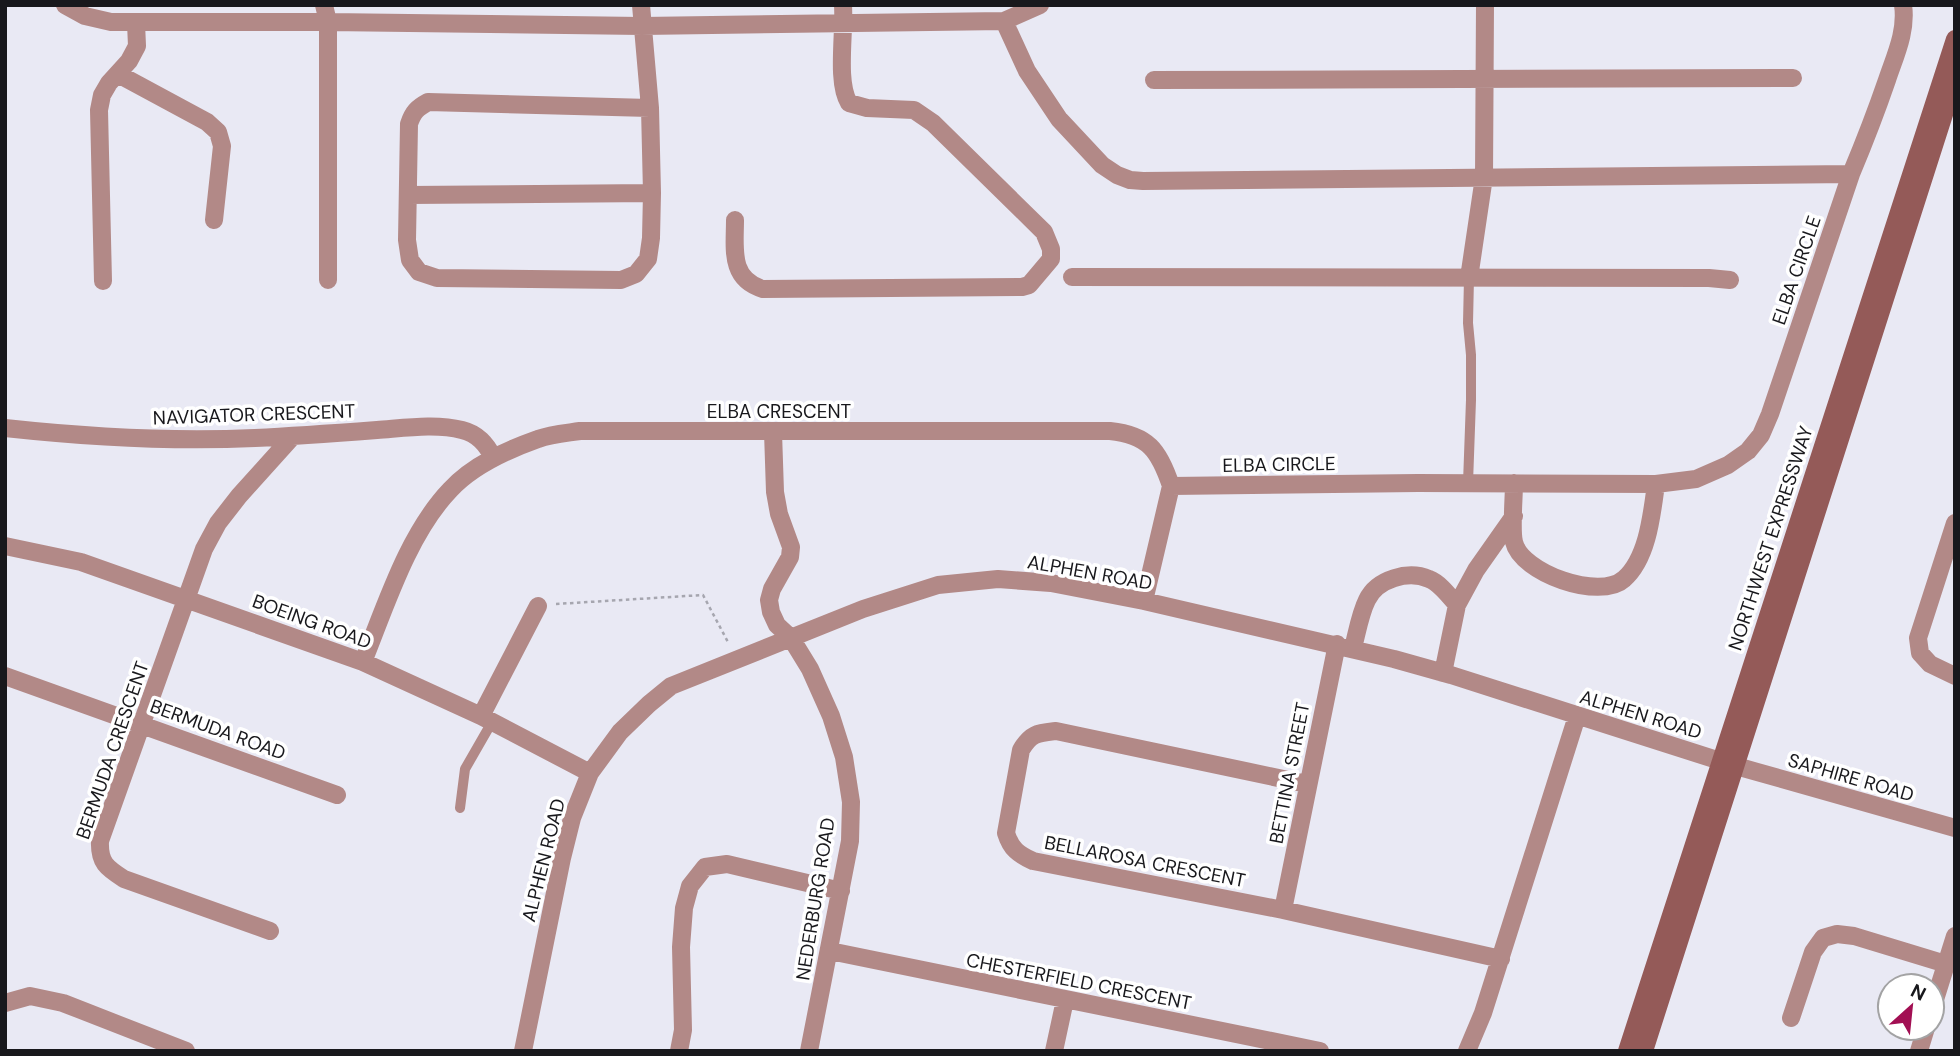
<svg xmlns="http://www.w3.org/2000/svg" width="1960" height="1056" font-family="'DM Sans',sans-serif">
<rect width="100%" height="100%" fill="#e9e9f4"/>
<g fill="none" stroke-linecap="round" stroke-linejoin="round">
<path stroke="#a6a6af" stroke-width="2.5" stroke-dasharray="3.5 3.5" stroke-linecap="butt" d="M556 604 703 595 729 644"/>
<path stroke="#b28987" stroke-width="10" d="M1468 483 1471 400V355L1468 323 1469 278
M460 808 465 769 492 722"/>
<path stroke="#b28987" stroke-width="18" d="M65 5 85 16 111 22H328L642 26 1004 21 1040 5
M324 5 328 22V280
M641 5 650 108 652 193 651 238 648 259 636 274 621 280 437 278 419 272 410 260 407 240 409 124C413 112 417 108 428 102L650 108
M1004 21 1027 71 1059 119 1102 165 1117 175 1130 180 1143 181 1851 174
M118 74 207 122 218 132 222 146 214 220
M1154 80 1793 78
M408 195 652 193
M735 220C735 248 729 279 763 289L1022 287 1029 285 1051 259V249L1044 232 933 123 914 110 867 108 849 103C836 82 845 32 843 5
M1072 277 1709 278 1730 280
M1469 278 1484 177 1485 5
M103 281 99 110 102 95 109 83 129 61 137 46 136 23
M5 428C88 437 171 442 255 438 296 436 337 433 377 430 404 428 436 423 462 430 478 434 486 444 493 457
M773 432 775 492 779 514 791 547 790 557 772 589 769 600 771 612 777 625 791 638 810 669 831 716 844 757 851 802 850 841 809 1051
M1514 483C1514 498 1511 530 1514 542 1521 573 1600 601 1624 579 1648 558 1652 513 1656 484
M1171 486 1418 483 1656 484 1696 479 1728 465 1748 451 1761 435 1770 414 1851 174C1864 143 1876 112 1887 80 1895 56 1907 31 1903 5
M1955 523 1918 638 1920 653 1930 664 1955 676
M5 546 81 562 363 662 481 716 590 773
M1353 648C1357 633 1360 614 1367 600 1377 579 1408 570 1429 579 1440 583 1450 597 1457 605
M363 662C386 605 408 534 450 490 473 465 507 450 538 439 551 434 567 433 580 431H1110C1148 435 1159 450 1171 486L1144 601
M1443 673 1457 605 1476 570 1514 516
M5 676 337 795
M481 716 538 606
M1307 784 1056 731C1038 733 1031 733 1021 750L1006 833C1011 849 1018 854 1033 861L1283 910 1501 959
M1283 910 1337 644
M270 931 124 879C107 868 99 863 100 841L204 549 218 523 239 496 293 436
M830 951 1320 1051
M5 1003 30 996 63 1003 186 1051
M1932 1009 1955 936
M1791 1018 1813 952 1823 938 1837 934 1854 936 1946 964
M523 1051 562 858 572 818 590 773 620 732 649 704 671 686 863 609 938 585 998 579 1051 583 1144 601 1394 659 1451 675 1736 766 1955 828
M679 1051 683 1030 681 947 684 908 690 886 705 867 727 864 841 891
M1054 1051 1065 1000
M1467 1051 1483 1013 1577 716
M1919 1051 1926 1028"/>
<path stroke="#945a58" stroke-width="18" d="M1627 1051 1955 39
M1644 1051 1955 80"/>
</g>
<g text-anchor="middle" stroke-width="7" stroke-linejoin="round" paint-order="stroke">
<g font-size="19" fill="#18181c" stroke="#fff">
<text transform="translate(1796 270) rotate(-71)" y="7">ELBA CIRCLE</text>
<text x="779" y="418">ELBA CRESCENT</text>
<text transform="translate(254 414) rotate(-2)" y="7">NAVIGATOR CRESCENT</text>
<text transform="translate(1279 464) rotate(-1)" y="7">ELBA CIRCLE</text>
<text transform="translate(1770 538) rotate(-72)" y="7">NORTHWEST EXPRESSWAY</text>
<text transform="translate(1090 572) rotate(10)" y="7">ALPHEN ROAD</text>
<text transform="translate(312 621) rotate(20)" y="7">BOEING ROAD</text>
<text transform="translate(1641 714) rotate(17)" y="7">ALPHEN ROAD</text>
<text transform="translate(218 729) rotate(20)" y="7">BERMUDA ROAD</text>
<text transform="translate(112 750) rotate(-71)" y="7">BERMUDA CRESCENT</text>
<text transform="translate(1289 773) rotate(-79)" y="7">BETTINA STREET</text>
<text transform="translate(1851 777) rotate(16)" y="7">SAPHIRE ROAD</text>
<text transform="translate(543 860) rotate(-76)" y="7">ALPHEN ROAD</text>
<text transform="translate(1145 861) rotate(11)" y="7">BELLAROSA CRESCENT</text>
<text transform="translate(815 899) rotate(-81)" y="7">NEDERBURG ROAD</text>
<text transform="translate(1079 981) rotate(11)" y="7">CHESTERFIELD CRESCENT</text>
</g>
</g>
<rect width="1960" height="1056" fill="none" stroke="#18181c" stroke-width="14"/>
<g transform="translate(1911 1007) rotate(27)"><circle r="33" fill="#ffffff" stroke="#a3a3a4" stroke-width="2"/>
<path d="M0-5L12 26L0 18L-12 26Z" fill="#a20f53"/>
<text y="-10" font-size="19" font-weight="bold" text-anchor="middle" fill="#18181c">N</text>
</g>
</svg>
